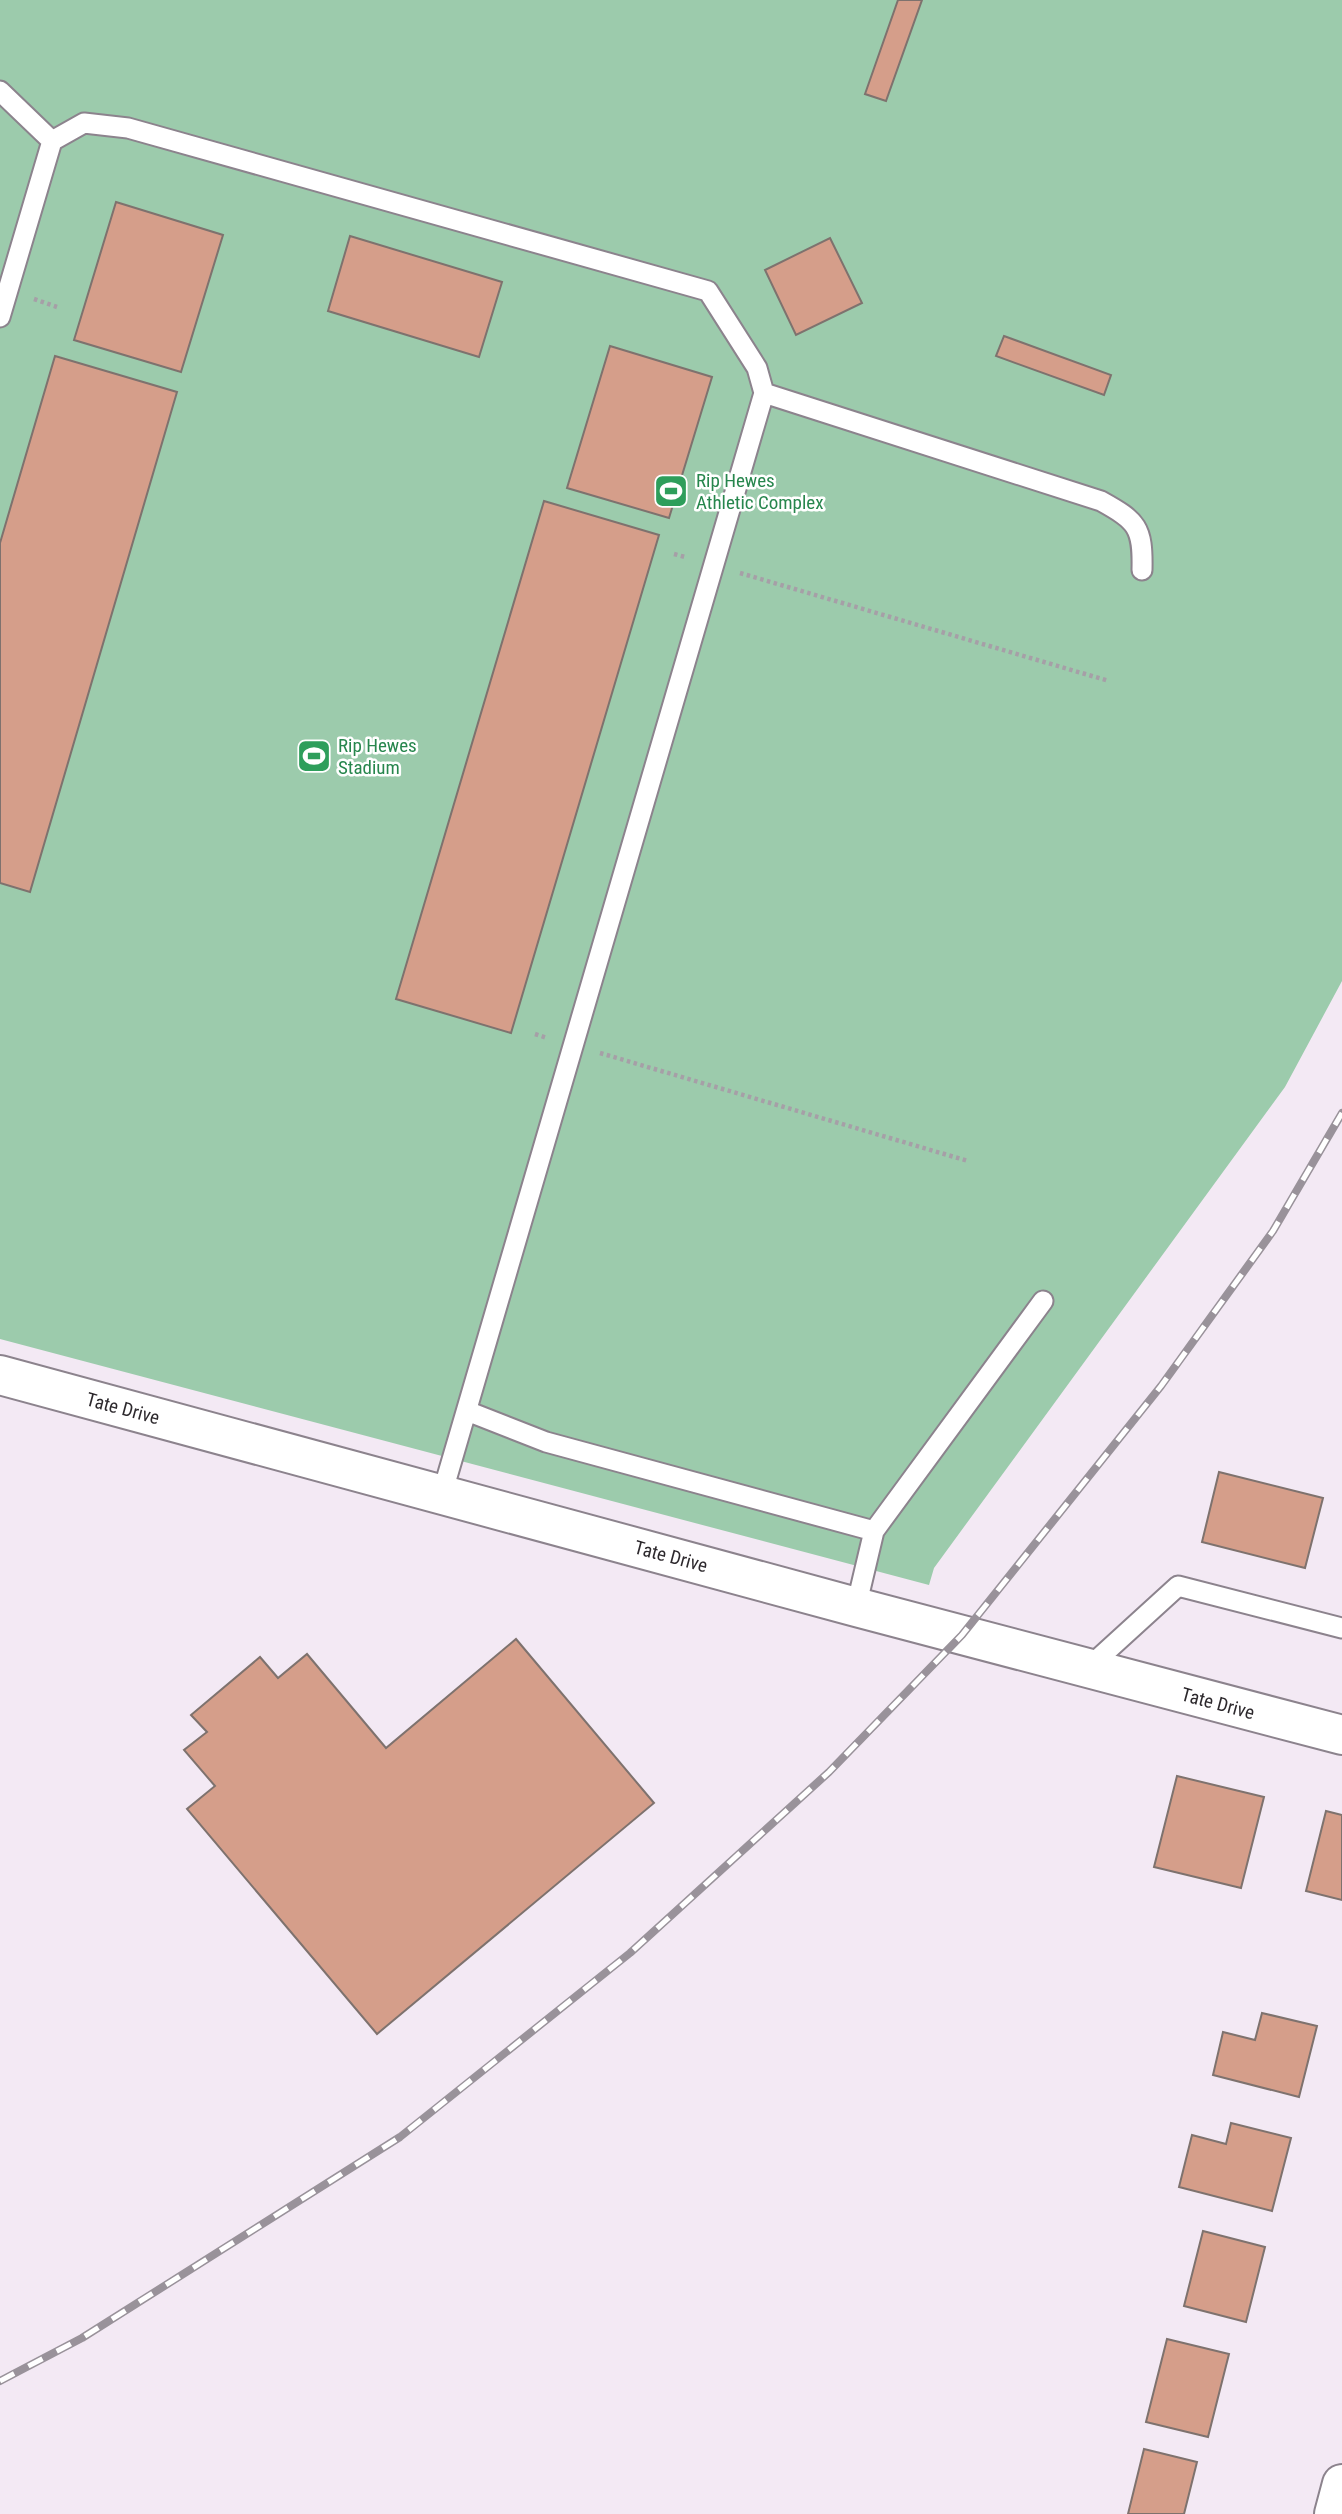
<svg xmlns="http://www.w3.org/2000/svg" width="1342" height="2514" font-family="'Roboto Condensed',sans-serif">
<rect width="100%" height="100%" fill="#f3e9f4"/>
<path fill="#9ccbac" d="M0 0H1342V981L1285 1087 934 1568 929 1585 0 1339Z"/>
<path fill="#d59e8a" stroke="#7e726e" stroke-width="2" d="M898 0H922L886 101 865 94Z
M116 202 223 235 181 372 74 340Z
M350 236 502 282 479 357 328 311Z
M830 238 862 303 796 335 765 270Z
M1004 336 1111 375 1104 395 996 356Z
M610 346 712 377 669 518 567 488Z
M55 356 177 392 30 892 0 883V543Z
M544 501 659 535 511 1033 396 999Z
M1219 1472 1323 1498 1305 1568 1202 1542Z
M516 1639 654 1803 377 2034 187 1809 215 1786 184 1750 207 1732 191 1715 260 1657 278 1678 307 1654 386 1748Z
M1177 1776 1264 1797 1241 1888 1154 1867Z
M1326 1811 1342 1815V1900L1306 1891Z
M1262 2013 1317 2026 1299 2097 1213 2075 1223 2032 1255 2040Z
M1231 2123 1291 2138 1272 2211 1179 2187 1192 2135 1226 2144Z
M1203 2231 1265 2247 1246 2322 1184 2306Z
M1167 2339 1229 2354 1208 2437 1146 2422Z
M1144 2449 1197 2462 1184 2514H1128Z"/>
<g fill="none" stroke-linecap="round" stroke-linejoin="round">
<g stroke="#8c838d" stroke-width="23">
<path id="service" d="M0 91 52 141
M0 317 52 141 84 123 128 128 708 291 757 368 764 393 442 1494
M764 393 1101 501C1137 521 1143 527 1142 570
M467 1411 546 1442 874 1531 1043 1301
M856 1607 874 1531
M1088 1668 1178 1586 1342 1628"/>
</g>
<g stroke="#8c838d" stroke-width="42">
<path id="minor" d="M0 1375 856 1607 1342 1735
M1334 2514 1342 2484"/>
</g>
<path stroke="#a69fa7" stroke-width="4.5" stroke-dasharray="3.5 3.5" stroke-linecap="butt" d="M34 299 57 307
M674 554 685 557
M740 573 1109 681
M535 1034 547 1038
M600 1053 968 1161"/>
<use href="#service" stroke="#fff" stroke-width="19"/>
<use href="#minor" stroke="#fff" stroke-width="38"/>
<g stroke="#99929a" stroke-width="8">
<path id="rail" d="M0 2381 82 2338 400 2137 630 1953 829 1772 962 1635 1161 1386 1273 1231 1342 1113"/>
</g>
<use href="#rail" stroke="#fff" stroke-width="5" stroke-dasharray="16" stroke-linecap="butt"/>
</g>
<defs>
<g id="stadium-square" transform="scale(1.75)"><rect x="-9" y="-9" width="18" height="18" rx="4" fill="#2e9e5b" stroke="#fff"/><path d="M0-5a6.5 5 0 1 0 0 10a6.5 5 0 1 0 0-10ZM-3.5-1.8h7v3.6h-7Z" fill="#fff"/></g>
</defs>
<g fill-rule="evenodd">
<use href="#stadium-square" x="671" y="491"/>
<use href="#stadium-square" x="314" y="756"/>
</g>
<g text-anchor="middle" stroke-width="5" stroke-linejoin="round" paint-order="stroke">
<g font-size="19" fill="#27864d" stroke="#fff" text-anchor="start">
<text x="696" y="487">Rip Hewes<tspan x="696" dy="22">Athletic Complex</tspan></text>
<text x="338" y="752">Rip Hewes<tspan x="338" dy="22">Stadium</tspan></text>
</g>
<g font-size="19" fill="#2d292d" stroke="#fff">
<text transform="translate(123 1408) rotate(15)" y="7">Tate Drive</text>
<text transform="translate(671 1556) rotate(15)" y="7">Tate Drive</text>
<text transform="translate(1218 1703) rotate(15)" y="7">Tate Drive</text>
</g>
</g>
</svg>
